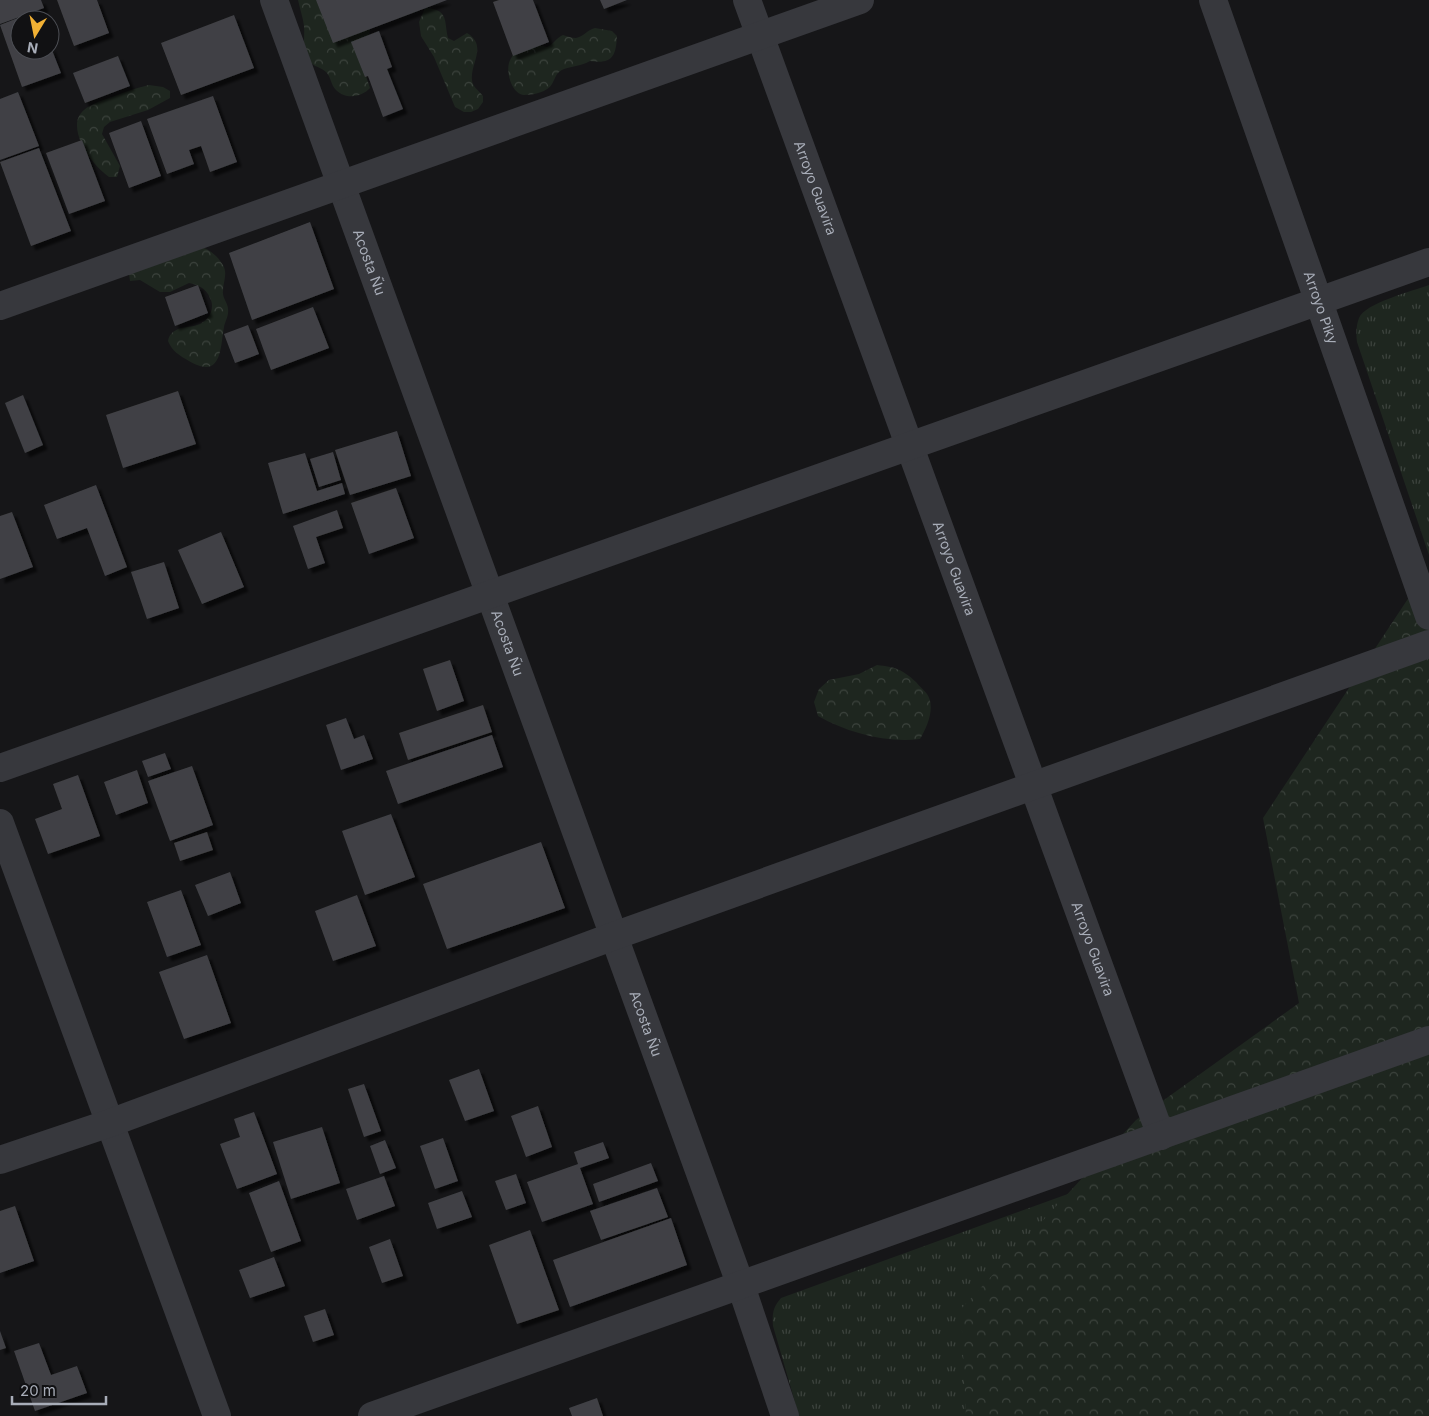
<svg xmlns="http://www.w3.org/2000/svg" width="1429" height="1416" font-family="Inter,sans-serif">
<defs>
<pattern id="grass-tufts" width="24" height="20" patternUnits="userSpaceOnUse" patternTransform="scale(1.25)"><rect width="24" height="20" fill="#1e261f"/><path d="M3 7l-1-3M5 7V3M7 7l1-3M15 17l-1-3M17 17v-4M19 17l1-3" fill="none" stroke="#3c433d"/></pattern>
<pattern id="forest-crowns" width="20" height="18" patternUnits="userSpaceOnUse" patternTransform="scale(1.25)"><rect width="20" height="18" fill="#1e261f"/><path d="M2 6a3 3 0 1 1 6 0M12 15a3 3 0 1 1 6 0" fill="none" stroke="#3c433d"/></pattern>
<filter id="shadow"><feDropShadow dx="4.5" dy="4.5" stdDeviation="1" flood-color="#0009"/></filter>
</defs>
<rect width="100%" height="100%" fill="#161618"/>
<path fill="url(#grass-tufts)" d="M1429 285V555L1357 342C1356 334 1356 326 1359 318 1365 303 1413 291 1429 285Z
M1429 1063V1416H799L773 1326C772 1314 773 1307 781 1298Z"/>
<path fill="url(#forest-crowns)" d="M298 0H330L364 22 370 29 364 70 370 88C362 97 346 100 336 90 331 85 331 78 327 73 321 66 310 67 307 57 302 45 305 38 304 26 303 18 300 9 298 0Z
M425 8C449 9 444 21 448 38L454 41 467 33C488 46 470 63 472 80 472 86 479 91 483 96V102L478 109 471 112H464L455 107 434 57 421 36 419 22Z
M595 28 612 31 617 36C616 58 611 64 590 61 581 66 573 66 564 69 556 72 556 77 552 84 548 92 533 95 524 95 512 94 506 73 509 63 510 59 514 54 516 49L535 44 547 47C554 44 556 38 563 35 567 36 572 38 576 38 583 37 587 30 595 28Z
M149 85 163 87 170 91V98L148 110 110 122 104 127 102 134 120 166 117 177H109C98 169 88 157 82 145 68 113 85 106 112 97 124 92 136 88 149 85Z
M196 245C209 249 216 254 223 265 228 274 223 282 223 291 222 298 228 303 228 309 229 316 225 321 224 327 220 349 222 380 189 361 180 356 172 351 168 341 169 335 172 332 178 329 183 327 191 327 197 325 208 322 216 309 210 298 206 288 198 285 189 283L170 292H160L140 280 130 281 129 274Z
M1429 573V1416H966L961 1309 1136 1120 1299 1003 1263 818 1421 579Z
M877 665C895 667 902 669 916 682 919 686 924 690 927 694 936 707 927 727 920 739 886 743 848 733 818 716L814 702 819 689 829 680 859 674Z"/>
<path fill="#404145" filter="url(#shadow)" d="M0 0H41L44 8 0 24Z
M57 0H97L109 33 74 46Z
M316 0H447L333 43Z
M499 0H533L549 42 513 56 493 2Z
M600 0H627L604 9Z
M234 15 254 68 181 95 161 43Z
M23 16 25 20H20V50H50V45L61 73 22 87 0 25Z
M379 31 392 67 387 69 403 109 383 117 368 76 365 77 351 42Z
M118 56 130 86 85 103 73 73Z
M18 92 39 146 0 160V99Z
M213 96 237 162 210 172 201 146 189 150 194 164 167 174 147 119Z
M141 121 161 176 129 188 109 133Z
M82 140 105 201 69 214 46 153Z
M39 148 71 231 31 246 0 162Z
M310 222 334 289 252 320 229 253Z
M198 285 208 313 175 326 165 297Z
M313 307 329 348 271 370 256 329Z
M248 325 259 354 235 363 224 334Z
M178 391 196 444 123 468 106 415Z
M23 395 43 445 25 453 5 403Z
M397 431 411 476 350 495 335 450Z
M333 452 341 480 319 487 310 459Z
M305 453 317 491 342 483 345 494 283 514 268 463Z
M96 485 127 567 105 576 87 528 57 539 44 505Z
M396 488 414 538 369 554 351 503Z
M337 510 343 528 316 537 325 563 308 569 293 526Z
M12 512 33 567 0 579V516Z
M221 532 244 587 202 604 178 550Z
M164 562 179 608 147 619 131 572Z
M450 660 464 701 437 711 423 669Z
M483 705 492 732 408 760 399 733Z
M346 718 354 739 364 735 373 759 341 770 326 725Z
M492 735 503 767 398 804 386 771Z
M165 753 171 769 148 777 142 761Z
M192 766 213 825 170 841 148 781Z
M137 770 148 803 116 815 104 782Z
M78 775 100 836 48 854 35 819 62 809 53 784Z
M391 814 415 877 365 895 342 831Z
M207 832 213 850 180 861 174 843Z
M541 842 565 908 447 949 423 884Z
M230 872 241 903 208 916 195 885Z
M181 890 201 945 167 957 147 902Z
M357 895 376 946 333 961 315 911Z
M207 955 231 1023 184 1039 159 972Z
M479 1069 494 1111 465 1121 449 1080Z
M364 1084 381 1131 364 1137 348 1089Z
M538 1106 552 1147 526 1157 511 1116Z
M254 1112 277 1174 237 1189 220 1144 240 1137 234 1119Z
M322 1127 340 1183 291 1199 273 1142Z
M443 1138 458 1181 435 1189 420 1146Z
M385 1140 396 1168 380 1174 370 1146Z
M603 1142 609 1158 580 1168 593 1204 542 1222 527 1182 578 1164 574 1152Z
M651 1163 658 1181 599 1202 593 1184Z
M516 1174 526 1203 506 1210 495 1181Z
M384 1176 395 1206 357 1220 346 1189Z
M279 1181 301 1241 271 1252 249 1193Z
M657 1188 668 1217 601 1240 590 1211Z
M462 1191 472 1217 437 1229 428 1203Z
M15 1206 34 1261 0 1273V1211Z
M671 1218 687 1265 570 1307 553 1260Z
M530 1230 559 1310 517 1324 489 1245Z
M390 1239 403 1276 382 1283 369 1247Z
M274 1257 285 1286 250 1298 239 1270Z
M325 1309 334 1335 313 1342 304 1316Z
M0 1331 6 1348 0 1350Z
M39 1343 51 1375 77 1366 87 1393 35 1411 14 1351Z
M597 1398 603 1416H572L569 1408Z"/>
<g fill="none" stroke-linecap="round" stroke-linejoin="round">
<g stroke="#37383d" stroke-width="28">
<path id="s1" d="M274 0 741 1286 785 1416"/>
<path id="s2" d="M747 0 1161 1136"/>
<path id="s3" d="M1213 0 1429 616"/>
<path d="M0 306 860 0"/>
<path d="M0 768 1429 262"/>
<path d="M0 823 217 1416"/>
<path d="M0 1160 110 1123 614 936 1429 644"/>
<path d="M372 1416 1429 1040"/>
</g>
</g>
<g text-anchor="middle" stroke-width="5" stroke-linejoin="round" paint-order="stroke">
<g font-size="14" fill="#a8adb8" stroke="#111113">
<text dy="5" stroke="none"><textPath href="#s2" startOffset="200">Arroyo Guavira</textPath></text>
<text dy="5" stroke="none"><textPath href="#s1" startOffset="279">Acosta Ñu</textPath></text>
<text dy="5" stroke="none"><textPath href="#s3" startOffset="326">Arroyo Piky</textPath></text>
<text dy="5" stroke="none"><textPath href="#s2" startOffset="605">Arroyo Guavira</textPath></text>
<text dy="5" stroke="none"><textPath href="#s1" startOffset="684">Acosta Ñu</textPath></text>
<text dy="5" stroke="none"><textPath href="#s2" startOffset="1010">Arroyo Guavira</textPath></text>
<text dy="5" stroke="none"><textPath href="#s1" startOffset="1089">Acosta Ñu</textPath></text>
</g>
</g>
<g transform="translate(35 35) rotate(190)"><circle r="24" fill="#111113" stroke="#4d4f55"/>
<path d="M0-4L9 19L0 12L-9 19Z" fill="#f2b134"/>
<text y="-8" font-size="14" font-weight="bold" text-anchor="middle" fill="#a8adb8">N</text>
</g>
<path d="M12 1396v8h94v-8" fill="none" stroke="#a8adb8" stroke-width="2.5"/>
<text x="20" y="1396" font-size="15" fill="#a8adb8" stroke="#111113" stroke-width="4" paint-order="stroke">20 m</text>
</svg>
